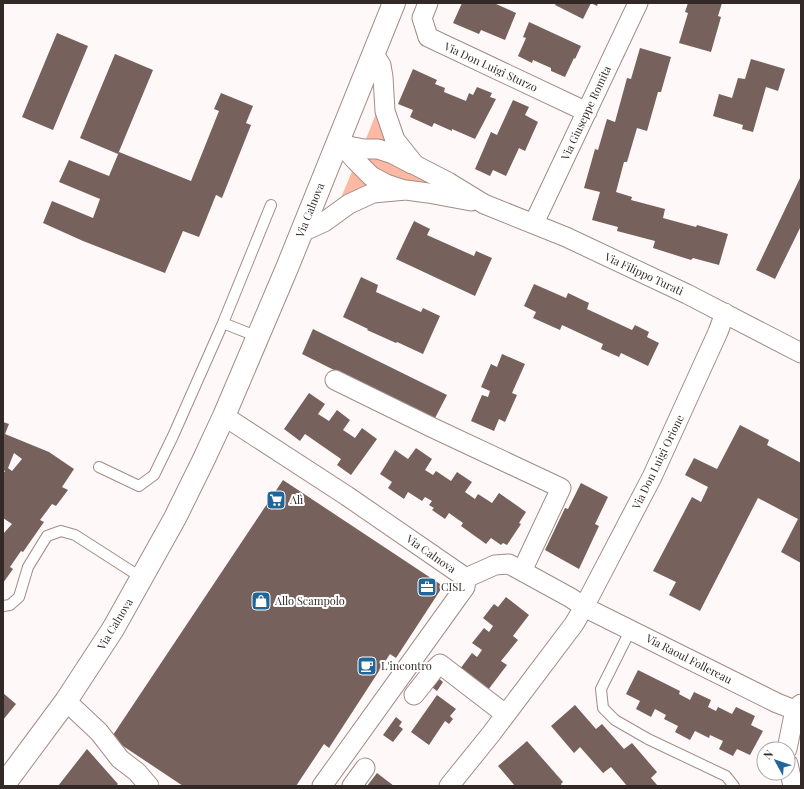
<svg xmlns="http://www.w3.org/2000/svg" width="804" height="789" font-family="'Playfair Display',serif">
<rect width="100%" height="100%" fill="#fef9f8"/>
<path fill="#feb8a4" d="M377 111 393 149 364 144Z
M374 155 428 181 426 185 386 178 359 156Z
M353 169 375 187 338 205Z"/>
<path fill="#76615c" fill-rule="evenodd" d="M462 3 488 4 494 3 516 13 505 40 481 30 479 34 453 23Z
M556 3H598L597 6 591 3 583 19 555 5Z
M688 3H722L718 16 721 17 711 52 679 43 688 13 685 12Z
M529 22 581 46 575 59 574 58 565 77 551 71V68L533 60 532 63 518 56 526 38 523 37Z
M57 33 88 46 53 130 22 117Z
M640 48 671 57 661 92H658L647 131 637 128 627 162H624L616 192 632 197 631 200 665 209 663 218 696 227 697 225 728 234 719 265 693 258 691 260 653 248 655 241 617 231 618 227 592 220 600 192 584 188 595 149 598 150 607 119 615 122 627 78 631 79Z
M115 54 153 70 118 154 80 138Z
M751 59 785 69 778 91 766 87 753 132 742 129 743 125 713 116 719 94 732 98 738 78 745 79Z
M413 69 437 80 435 84 445 88 444 92 466 101 469 93 473 95 477 87 492 93 490 97 496 99 475 139 452 129V131L434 123 432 127 410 117 413 110 398 104Z
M221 93 253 106 246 123 251 125 222 198 216 195 199 237 183 231 165 273 83 241 43 223 52 201 93 218 100 199 59 182 69 160 109 176 119 152 191 181 219 111 214 109Z
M513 100 529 107 525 115 538 122 525 151 519 148 506 176 493 170 490 176 475 169 491 132 497 135Z
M801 176V226L775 279 756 270Z
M414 221 430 229 427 235 474 256 476 251 492 258 475 296 396 259Z
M361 277 378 285 376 292 421 312 423 308 440 316 423 354 397 342 396 343 367 330 368 329 343 317Z
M534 284 566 298 568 293 589 303 587 309 632 330 635 325 649 332 647 337 659 343 648 366 621 353 619 357 601 349 603 344 562 325 560 330 533 318 536 312 524 306Z
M313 329 447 395 434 420 302 354Z
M502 354 525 364 512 393 517 395 505 422 499 419 494 431 471 421 482 395 488 397 490 391 481 387 491 364 497 367Z
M309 393 325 404 318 414 329 421 337 410 350 420 343 430 355 438 362 428 377 439 351 475 337 465 341 459 305 434 300 441 284 429Z
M3 422 9 424 5 434 49 452 74 469 62 487 68 490 56 506 52 504 40 520 44 522 23 552 21 551 10 567 13 569 3 583V534L12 524 3 518V474L5 471 3 470ZM14 453 22 459 12 471 8 468Z
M740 425 769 440 767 445 801 463V563L781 552 798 519 758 498 700 611 669 595 676 582 653 571 692 497 701 502 708 487 685 475 694 458 717 469Z
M416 448 432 459 425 470 433 475 436 471 451 481 457 472 472 482 465 492 475 499 478 494 492 503 499 493 526 512 519 523 521 524 507 545 503 543 501 545 491 538 486 544 461 526 463 523 449 513 445 519 432 510 434 508 429 505 432 501 425 497 422 501 408 492 404 499 388 488 392 482 380 474 395 450 408 459Z
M283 480 443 586 396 658 390 654 329 748 324 744 296 786H183L111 738Z
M581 483 608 497 595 524 599 526 579 569 545 550 565 508 568 509Z
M506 597 529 615 513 636 518 640 501 661 507 665 488 690 460 669 472 653 477 657 482 650 472 643 484 628 489 632 493 626 483 618 494 604 498 607Z
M638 670 680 691 679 694 690 700 694 692 711 700 708 707 716 711 718 707 732 714 736 707 755 716 751 725 763 731 750 755 737 749 733 756 719 749 723 741 710 735 709 738 695 731 690 740 675 732 678 726 664 719 666 715 655 709 651 717 636 709 640 701 626 694Z
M436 676 443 682 437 691 429 685Z
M3 693 16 704 3 720Z
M437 695 456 709 450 716 453 719 449 724 445 721 429 745 411 732Z
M575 705 596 729 602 724 624 749 632 743 657 772 651 778 658 786H627L611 767 603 773 580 747 574 753 551 726Z
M396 717 402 722 399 726 403 729 393 742 383 735Z
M527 741 563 782 561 784 562 786H515L498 766Z
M87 749 118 784 116 786H58Z
M377 773 394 786H367Z"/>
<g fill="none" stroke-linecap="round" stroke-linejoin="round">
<g stroke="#a28c86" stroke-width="12">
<path id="lane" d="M258 337 223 323 271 205
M99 467 139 486 154 475 173 436 223 323
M3 606 10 605 19 597 28 567 47 536 61 531 75 535 142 578
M632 631 626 639 601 689 603 708 615 720 648 739 726 776 734 786"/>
</g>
<g stroke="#a28c86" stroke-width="21">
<path id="street" d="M428 3 422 18 428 37 587 112
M373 53 381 65 383 77 385 111 395 140 415 165 448 182 484 204 566 237 687 294 801 353
M336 144 347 151 357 162 371 176 386 184 401 189
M338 144 364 149H378L393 154 412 164
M534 223 638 3
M302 232 324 222 349 204 373 193 406 190 428 193 471 201
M335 380 431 427 561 488 522 571
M224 416 347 496 466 578 465 587 322 786
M466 578 495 565 509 564 571 598 584 607 777 703 795 710
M414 695 433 671 440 664 505 714
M66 701 99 732 120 759 137 772 149 786
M787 749 795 710 801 704
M788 764 793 786
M352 786 365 768
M449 786 491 734 574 624 584 607 652 477 718 332 725 313"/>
</g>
<g stroke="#a28c86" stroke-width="24">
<path id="secondary" d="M3 786 66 701 113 629 175 518 204 459 224 416 287 268 394 3"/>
</g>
<use href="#lane" stroke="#fff" stroke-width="10"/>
<use href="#street" stroke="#fff" stroke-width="19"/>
<use href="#secondary" stroke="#fff" stroke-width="22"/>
</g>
<defs>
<g id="supermarket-square" transform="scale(1)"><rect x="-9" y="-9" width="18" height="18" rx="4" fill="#21669b" stroke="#fff"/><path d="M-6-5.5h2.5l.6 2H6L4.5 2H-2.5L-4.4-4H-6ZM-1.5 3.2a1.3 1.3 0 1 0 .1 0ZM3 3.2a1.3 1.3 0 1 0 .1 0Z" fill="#fff"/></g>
<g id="office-square" transform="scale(1)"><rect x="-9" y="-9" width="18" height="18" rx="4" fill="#21669b" stroke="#fff"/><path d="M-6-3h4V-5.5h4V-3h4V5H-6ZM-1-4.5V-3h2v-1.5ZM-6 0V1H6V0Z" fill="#fff"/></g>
<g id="shop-square" transform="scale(1)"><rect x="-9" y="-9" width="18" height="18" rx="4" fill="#21669b" stroke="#fff"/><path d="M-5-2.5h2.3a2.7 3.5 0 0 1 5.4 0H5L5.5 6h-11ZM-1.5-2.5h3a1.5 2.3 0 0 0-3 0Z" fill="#fff"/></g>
<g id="cafe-square" transform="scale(1)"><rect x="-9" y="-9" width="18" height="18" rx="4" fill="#21669b" stroke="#fff"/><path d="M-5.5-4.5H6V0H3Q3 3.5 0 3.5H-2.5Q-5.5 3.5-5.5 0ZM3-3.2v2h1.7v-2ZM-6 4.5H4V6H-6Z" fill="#fff"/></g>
</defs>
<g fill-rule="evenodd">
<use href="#supermarket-square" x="276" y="500"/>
<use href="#office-square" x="427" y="587"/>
<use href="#shop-square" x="261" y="601"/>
<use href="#cafe-square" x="367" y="666"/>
</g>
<g text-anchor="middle" stroke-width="4" stroke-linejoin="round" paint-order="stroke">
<g font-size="11" fill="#332a27" stroke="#fff">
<text transform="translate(491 67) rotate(25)" y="4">Via Don Luigi Sturzo</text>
<text transform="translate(586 113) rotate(-65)" y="4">Via Giuseppe Romita</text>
<text transform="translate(310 210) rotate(-68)" y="4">Via Calnova</text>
<text transform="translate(644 274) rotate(25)" y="4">Via Filippo Turati</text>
<text transform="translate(658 462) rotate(-64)" y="4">Via Don Luigi Orione</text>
<text transform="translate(431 554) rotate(35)" y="4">Via Calnova</text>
<text transform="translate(115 624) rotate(-59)" y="4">Via Calnova</text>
<text transform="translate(689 659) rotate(27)" y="4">Via Raoul Follereau</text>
</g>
<g font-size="11" fill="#332a27" stroke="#fff" text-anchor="start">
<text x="290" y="504">Alì</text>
<text x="441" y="591">CISL</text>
<text x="275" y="605">Allo Scampolo</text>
<text x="381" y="670">L'incontro</text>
</g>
</g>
<rect width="804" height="789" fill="none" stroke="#332a27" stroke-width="8"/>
<g transform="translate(776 761) rotate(310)"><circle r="19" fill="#ffffff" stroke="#adaaa9"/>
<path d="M0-3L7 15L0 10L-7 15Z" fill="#21669b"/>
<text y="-6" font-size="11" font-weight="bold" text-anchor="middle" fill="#332a27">N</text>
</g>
</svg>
